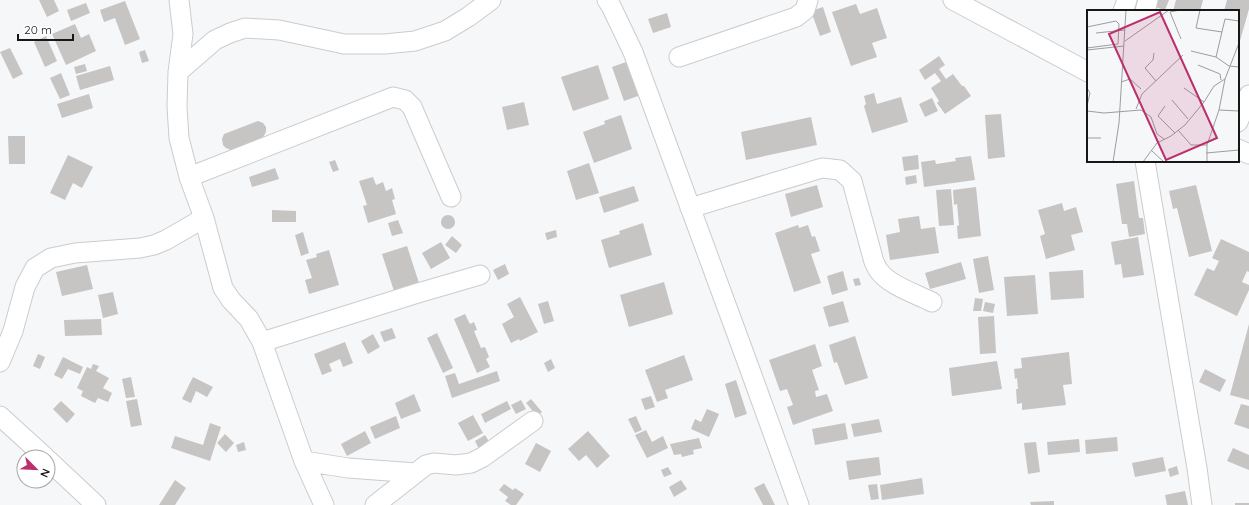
<svg xmlns="http://www.w3.org/2000/svg" width="1249" height="505" font-family="Quicksand,sans-serif">
<rect width="100%" height="100%" fill="#f6f7f9"/>
<path fill="#c7c4c4" d="M39 0H54L59 11 47 17Z
M1158 0H1169L1165 10 1155 7Z
M1176 0H1203L1200 11H1173Z
M1227 0H1249V9L1238 48V11H1224Z
M125 1 140 39 125 45 115 18 104 22 100 10Z
M86 3 90 13 71 21 67 10Z
M856 4 860 14 877 8 887 38 872 43 877 57 851 66 832 12Z
M823 7 831 32 820 36 811 11Z
M667 13 671 27 653 33 648 19Z
M75 24 81 38 89 34 96 51 66 65 52 34Z
M46 36 57 61 45 67 34 42Z
M10 48 23 74 13 79 0 52Z
M145 50 149 61 142 63 139 52Z
M939 56 945 65 939 69 946 79 953 74 962 86H964L971 96 945 114 937 103 939 101 931 88 941 81 935 73 925 80 919 70Z
M629 61 641 95 624 101 612 67Z
M85 64 87 71 76 74 74 67Z
M598 65 609 99 573 111 561 77Z
M110 66 114 80 80 90 76 76Z
M61 73 70 95 60 99 50 78Z
M874 93 877 104 901 97 908 122 872 133 864 106 866 104 864 96Z
M89 94 93 108 62 118 57 104Z
M932 98 938 111 925 117 919 104Z
M524 102 529 125 507 130 502 107Z
M1001 114 1005 157 988 159 985 115Z
M621 115 632 149 594 163 583 132 605 124 604 121Z
M811 117 817 145 746 160 741 132Z
M258 121 263 123 266 127V132L262 139 231 150 226 148 223 145 222 139 224 134Z
M8 136H25V164H9Z
M68 155 93 167 82 188 73 183 65 200 50 193Z
M918 155 919 169 904 171 902 157Z
M971 156 975 180 924 187 921 162 935 160 936 164 956 161 955 158Z
M335 160 339 170 333 172 329 162Z
M589 163 599 193 576 200 567 171Z
M275 168 279 179 252 187 249 177Z
M916 175 917 183 906 185 905 177Z
M373 177 376 185 383 182 386 191 392 188 395 199 392 200 396 214 368 223 363 206 367 205 359 181Z
M1134 181 1139 218H1143L1145 234 1129 237 1127 224H1122L1116 184Z
M817 185 823 207 791 217 785 194Z
M1196 185 1212 251 1189 257 1177 208 1173 209 1169 191Z
M634 186 639 201 604 213 599 197Z
M976 187 981 236 958 239 957 226 959 225 957 204 954 205 953 190Z
M951 189 954 225 939 226 936 190Z
M1062 203 1064 211 1076 207 1083 232 1071 235 1075 250 1046 259 1040 236 1045 234 1038 210Z
M272 210 296 211V222H272Z
M441 222a7 7 0 1 1 14 0a7 7 0 1 1-14 0Z
M919 216 921 229 935 227 939 253 890 260 886 235 900 232 898 219Z
M398 220 403 233 392 236 388 223Z
M643 223 652 255 609 268 601 240 620 234 619 231Z
M798 225 799 228 808 225 812 237 815 236 820 251 811 254 821 283 794 292 775 233Z
M556 230 557 237 547 240 545 233Z
M303 232 309 253 301 256 295 235Z
M452 236 462 245 456 253 445 245Z
M1138 237 1144 275 1123 278 1121 264 1115 265 1111 242Z
M1221 239 1249 252V272L1247 271 1242 282 1249 285V290L1237 316 1194 295 1207 268 1214 271 1219 261 1212 258Z
M441 242 450 258 431 269 422 253Z
M407 246 419 283 394 291 382 254Z
M329 250 339 285 309 294 305 280 312 278 306 260 317 257 316 254Z
M988 256 994 290 979 293 973 259Z
M961 262 966 279 930 289 925 273Z
M505 264 509 274 498 280 493 270Z
M87 265 93 289 62 296 56 272Z
M1083 270 1084 298 1051 300 1049 272Z
M843 271 848 290 832 295 827 276Z
M1035 275 1038 314 1007 316 1004 277Z
M859 278 861 285 855 286 853 279Z
M664 282 673 314 629 327 620 295Z
M113 292 118 314 103 318 98 295Z
M520 297 538 332 520 341 519 339 511 343 502 324 514 317 507 304Z
M975 298 983 299 981 311H973Z
M548 301 554 321 544 324 538 304Z
M843 301 849 322 829 327 823 307Z
M985 302 995 304 993 313 983 311Z
M465 314 470 324 474 322 477 330 474 331 481 348 485 347 489 357 486 359 490 367 477 373 454 319Z
M994 316 996 353 980 354 978 317Z
M101 319 102 335 65 336 64 320Z
M1249 324V400L1230 395Z
M392 328 396 338 384 342 380 332Z
M437 333 453 368 443 373 427 338Z
M373 334 380 347 368 354 361 341Z
M855 336 868 378 845 385 837 362 834 363 829 345Z
M345 342 353 363 343 367 340 359 329 364 332 371 322 375 314 354Z
M815 344 822 366 812 370 819 390 815 391 816 397 827 394 833 411 793 425 787 407 793 405 787 389 780 391 769 360Z
M1069 352 1072 384 1063 385 1066 405 1022 410V403L1017 404 1016 389H1018L1017 378 1015 379 1014 369 1022 368 1021 358Z
M38 354 45 357 40 369 33 366Z
M684 355 693 380 665 390 668 398 657 402 645 370Z
M63 357 83 367 80 374 68 369 62 379 54 375Z
M551 359 555 368 548 372 544 363Z
M997 361 1002 389 952 396 949 368Z
M93 364 99 366 96 371 109 378 103 388 112 393 108 402 98 398 95 403 81 396 83 391 77 388 87 367 91 369Z
M1205 369 1226 380 1220 392 1199 382Z
M497 371 500 381 452 398 445 376 455 373 459 384Z
M131 377 135 397 126 398 122 379Z
M193 377 213 387 207 397 196 391 191 403 182 399Z
M736 380 747 414 735 418 725 384Z
M414 394 421 411 401 419 395 403Z
M651 396 655 407 645 410 641 399Z
M137 399 142 425 131 427 126 401Z
M531 399 542 412 537 416 526 403Z
M521 400 526 409 516 414 511 405Z
M61 401 75 414 67 423 53 409Z
M507 401 511 409 485 423 481 414Z
M1241 404 1249 406V429L1234 424Z
M707 409 719 414 709 437 691 429 695 419 701 422Z
M473 415 483 433 468 441 458 423Z
M396 416 400 428 375 439 370 427Z
M636 416 642 430 635 433 628 419Z
M879 419 882 432 854 437 851 424Z
M210 423 221 427 210 461 171 448 175 436 203 445Z
M845 423 848 439 815 445 812 429Z
M646 430 652 442 663 436 668 448 647 458 635 435Z
M365 431 371 443 347 456 341 444Z
M588 431 610 456 597 468 586 455 579 461 568 449Z
M225 434 234 443 226 452 217 443Z
M485 435 490 443 479 449 475 441Z
M1117 437 1118 451 1086 454 1085 440Z
M699 438 702 448 693 450 694 454 682 457 681 454 674 455 670 444Z
M1079 439 1080 452 1048 455 1047 442Z
M244 442 246 450 238 452 236 445Z
M1036 442 1040 472 1028 474 1024 443Z
M536 443 551 451 540 472 525 464Z
M1233 448 1249 455V470L1227 461Z
M879 457 881 475 849 480 846 461Z
M1163 457 1166 471 1135 477 1132 463Z
M1177 466 1179 474 1170 477 1168 469Z
M668 467 672 474 664 477 661 470Z
M922 478 924 494 882 500 880 485Z
M175 480 186 488 175 505H159Z
M681 480 687 489 674 497 669 487Z
M764 483 775 505H763L754 488Z
M504 484 513 490 515 488 524 494 516 505H511L505 501 508 497 499 490Z
M877 484 879 499 871 500 868 485Z
M1185 491 1188 505H1167L1165 495Z
M1054 501V505H1031L1030 502Z
M1235 503H1249V505H1235Z"/>
<g fill="none" stroke-linecap="round" stroke-linejoin="round">
<g stroke="#cbccce" stroke-width="21">
<path id="minor" d="M179 0 183 34 178 72 177 107 179 138 189 177 204 218 223 288 231 300 249 319 262 342 304 461 324 505
M607 0 611 6 633 52 749 367 799 505
M953 0 1088 72
M1123 11 1127 0
M1145 11 1148 0
M679 57 796 17 805 10 808 0
M178 72 215 40 230 33 245 28 279 30 344 44H385L415 41 445 31 468 17 491 0
M1238 122 1249 95
M1238 149 1249 154
M1145 161 1197 468 1202 505
M189 177 393 97 405 100 412 107 451 197
M690 208 822 168 840 170 852 181 874 262C876 265 877 269 879 271 889 285 916 294 932 302
M262 342 418 293 480 275
M0 362 13 331 25 287 35 268 51 258 75 253 140 248 154 245 166 240 204 218
M0 416 45 457
M48 460 96 505
M304 461 348 468 416 473
M375 505 426 465 434 463 456 465 471 463 483 457 533 421"/>
</g>
<use href="#minor" stroke="#fff" stroke-width="19"/>
</g>
<g transform="translate(1087 10)">
<rect width="152" height="152" fill="#f6f7f9"/>
<path fill="none" stroke="#9c9d9f" stroke-width="1" d="M93 0 83 2 94 29M113 0 109 18 135 22M152 11 138 9 129 47 142 56 152 57M0 17 29 11 32 14 31 34 0 38M9 23 38 20M38 31 82 0M0 40 37 36M104 41 129 47M67 43 66 50 58 58 69 71M111 55 133 64 134 70M34 72 43 69 54 79M0 78 3 83 0 96M97 78 117 92M85 90 101 109M78 96 71 106 88 123M49 99 55 84 96 45M132 100 152 101M0 101 17 103 54 100 64 107 70 124 77 129M91 120 104 135H120M0 128H14M65 141 77 152M119 143 152 140M26 152 32 113 39 0M56 152 70 133 84 126 98 115 117 92 127 76 138 69M120 152V135L132 100 138 69 152 33"/>
<path fill="#b9306d" fill-opacity="0.15" stroke="#b9306d" stroke-width="2" d="M73 2 130 128 79 150 22 24Z"/>
<rect width="152" height="152" fill="none" stroke="#161717" stroke-width="2"/>
</g>
<g transform="translate(36 469) rotate(114)"><circle r="19" fill="#ffffff" stroke="#a2a2a2"/>
<path d="M0-3L7 15L0 10L-7 15Z" fill="#b9306d"/>
<text y="-6" font-size="11" font-weight="bold" text-anchor="middle" fill="#161717">N</text>
</g>
<path d="M18 34v6h55v-6" fill="none" stroke="#161717" stroke-width="2"/>
<text x="24" y="34" font-size="12" fill="#161717" stroke="#ffffff" stroke-width="3" paint-order="stroke">20 m</text>
</svg>
